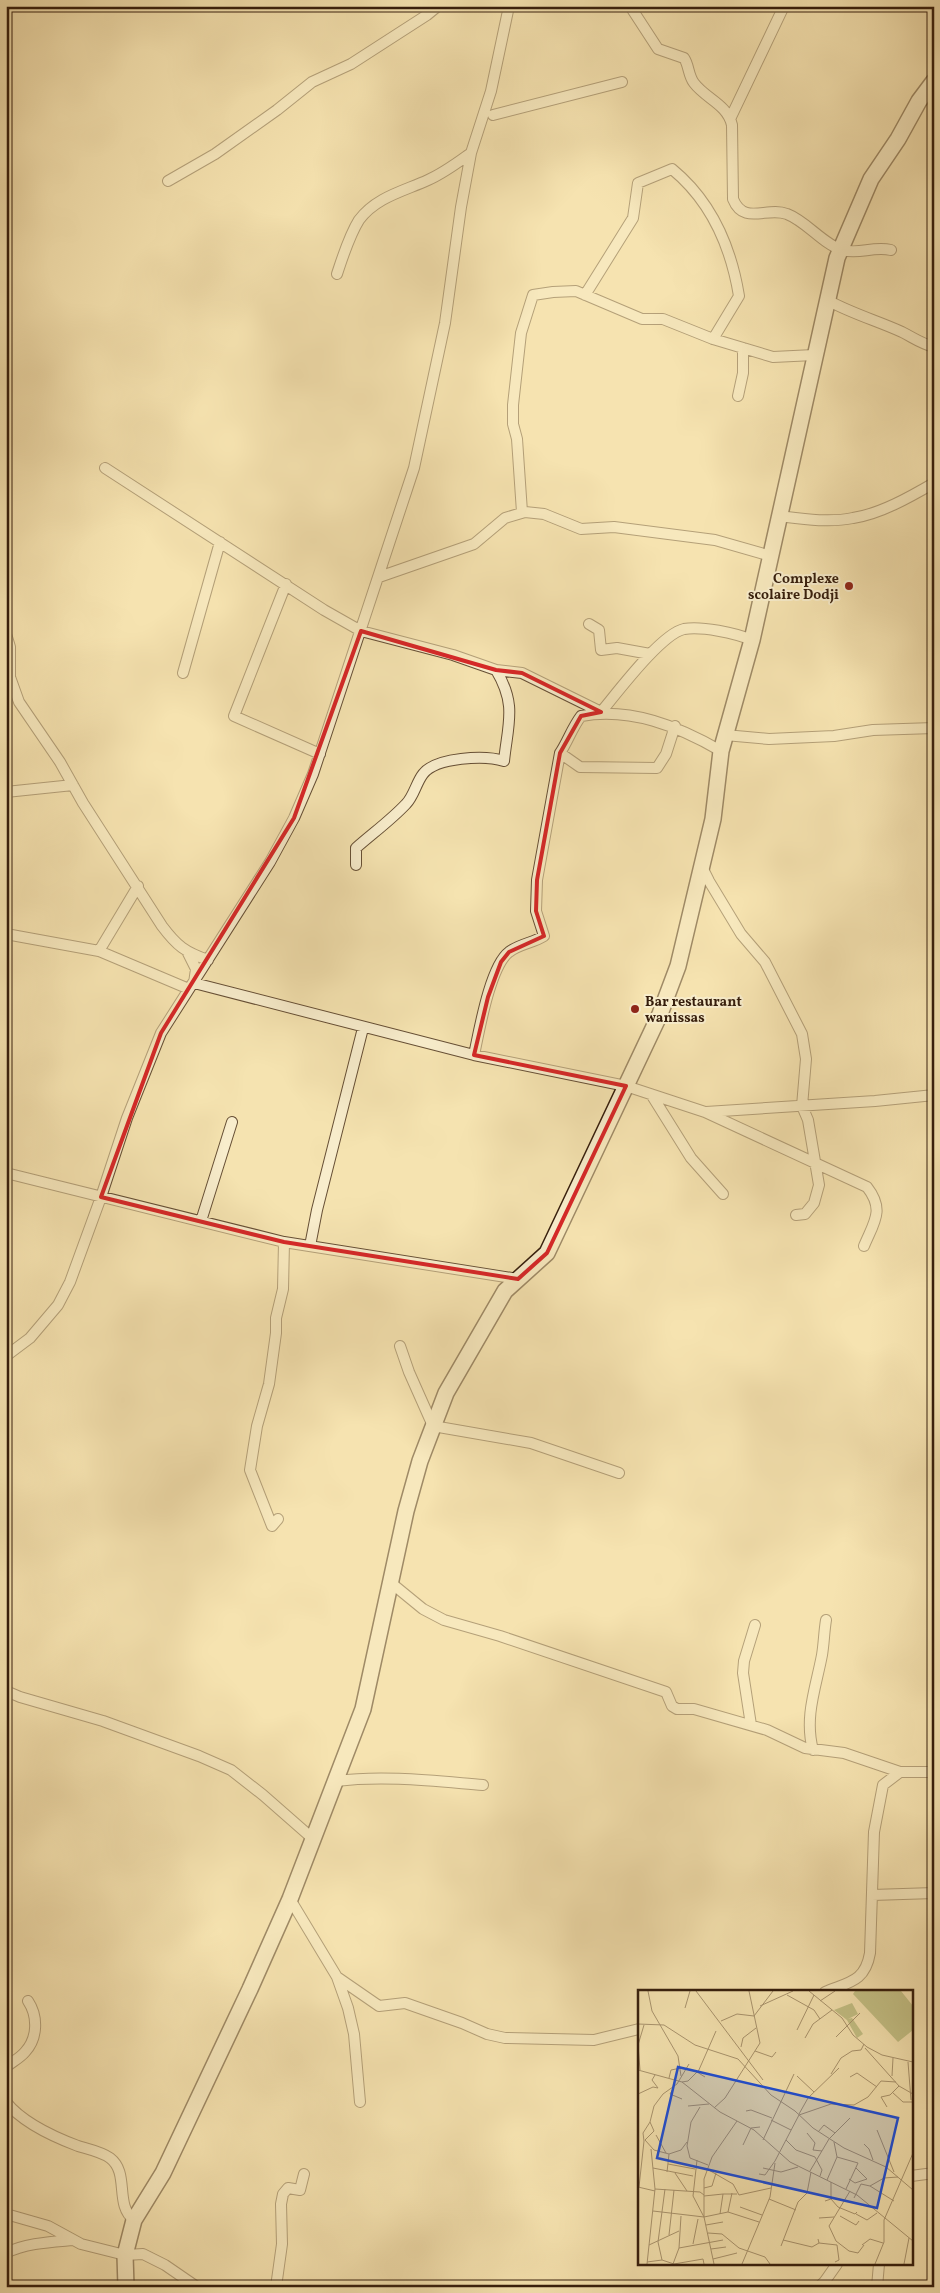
<svg xmlns="http://www.w3.org/2000/svg" width="940" height="2293" font-family="Vollkorn,serif">
<rect width="100%" height="100%" fill="#f5e3b0"/>
<filter id="stains"><feTurbulence type="fractalNoise" baseFrequency=".004" numOctaves="4"/><feColorMatrix values="0 0 0 0 .2 0 0 0 0 .09 0 0 0 0 .02 0 0 0 .5 -.17"/></filter>
<radialGradient id="worn" r=".72"><stop offset=".6" stop-color="#630" stop-opacity="0"/><stop offset="1" stop-color="#630" stop-opacity=".3"/></radialGradient>
<g fill="none" stroke-linecap="round" stroke-linejoin="round">
<g stroke="#664f35" stroke-width="12">
<path id="minor" d="M630 6 658 49 684 58C689 65 688 75 694 83 706 99 727 104 732 125L733 199C744 226 767 206 787 214 806 221 823 244 842 250 859 255 872 246 891 250
M493 115 622 82
M731 117 784 6
M168 181 215 154 277 110 312 82 351 64 427 15 438 6
M337 274C343 256 349 236 359 220 376 197 404 191 428 180 444 173 457 163 471 153
M585 295 633 218 638 183 672 169C711 201 731 247 739 296L713 339
M829 301C853 314 878 321 902 332 914 338 920 343 934 347
M738 396 743 373V348
M105 468 324 610 361 631 453 655 496 670 522 673 601 712
M522 512 517 439 513 424V405L521 333 533 295 553 292 576 291 642 319H663L713 339 773 357 814 355
M779 516C803 519 829 523 853 518 880 514 910 497 934 483
M379 577 474 544 505 518 525 512 544 514 581 529 614 527 715 540 771 556
M286 584 234 716 320 754
M589 624 599 630 601 650 617 648 650 654
M6 634 10 647V677L19 702 60 762 83 803 162 926C177 946 185 952 208 960
M183 673 220 542
M601 712C617 693 661 634 684 629 702 626 735 633 752 640
M725 735 769 739 834 736 873 730 934 728
M560 753 580 767 657 768 666 754 675 726
M6 792 73 785
M356 865V848C373 833 391 820 406 804 414 796 416 783 423 774 436 757 485 755 504 761 508 723 517 705 496 670
M702 867 709 881 741 934 765 962 802 1034 806 1059 802 1106 808 1120 819 1185 814 1203 805 1214 796 1215
M6 934 99 951 189 989
M99 951 138 886
M188 953 196 969 194 983 474 1055 626 1086 705 1112 867 1187C885 1210 874 1222 864 1246
M474 1055C479 1032 490 966 509 952 519 944 533 943 544 936L536 911 537 880 560 753C568 741 572 728 581 716 630 707 678 726 721 751
M651 1094 691 1158 723 1194
M706 1112 875 1101 934 1095
M6 1173 284 1242 518 1279
M201 1221 232 1122
M310 1246 317 1210 363 1028
M400 1346 409 1372 433 1426 531 1443 619 1473
M6 1356 30 1338 58 1305 70 1282 101 1197 127 1118 161 1033 270 862 294 818 313 774 414 468 445 323 461 207 471 153 491 91 509 6
M278 1519 272 1526 250 1470 257 1426 269 1384 276 1333V1318L283 1289 284 1242
M390 1582 423 1609 444 1620 500 1636 666 1692 672 1706 677 1709H694L767 1730 805 1748 844 1753 900 1772H934
M6 1691 20 1697 103 1721 199 1756 231 1770 263 1795 312 1838
M751 1725 743 1673 744 1661 755 1625
M813 1750C804 1717 816 1687 822 1655 824 1643 824 1632 826 1620
M336 1781C385 1775 434 1781 483 1785
M872 1895 934 1893
M290 1899 337 1977 348 2008 354 2034 360 2102
M337 1977 379 2006 405 2003 462 2023 487 2034 505 2038 594 2040 639 2029
M825 1992C849 1982 865 1982 870 1953L874 1832 883 1785 900 1772
M6 2067C12 2062 20 2058 25 2052 38 2038 38 2016 28 2001
M6 2102C22 2122 54 2137 78 2146 88 2149 102 2152 110 2158 130 2173 114 2205 134 2220
M911 2176 934 2173
M6 2214 48 2226 81 2244 125 2255 143 2254 165 2265 197 2287
M6 2253C26 2243 51 2242 73 2240
M276 2287 282 2244 281 2204 283 2194 288 2188 300 2190 304 2174
M819 2287 825 2281 837 2264
M877 2287 879 2264"/>
</g>
<g stroke="#361e0c" stroke-width="18">
<path id="secondary" d="M126 2287 125 2255 134 2220 163 2173 250 1989 290 1899 363 1709 406 1511 420 1461 446 1393 505 1291 547 1253 660 1014 678 966 713 819 721 751 752 640 837 258 871 179 898 139 919 101 934 81"/>
</g>
<use href="#minor" stroke="#f8edcc" stroke-width="10"/>
<use href="#secondary" stroke="#f8edcc" stroke-width="15"/>
</g>
<path d="M0 0H940V2293H0ZM361 631 496 670 522 673 601 712 581 716 560 753 537 880 536 911 544 936 509 952 501 962 488 997 474 1055 626 1086 547 1253 518 1279 284 1242 101 1197 161 1033 294 818Z" fill="#f5e3b0" fill-opacity=".55" fill-rule="evenodd"/>
<path fill="none" stroke="#d62828" stroke-width="4" stroke-linejoin="round" d="M361 631 496 670 522 673 601 712 581 716 560 753 537 880 536 911 544 936 509 952 501 962 488 997 474 1055 626 1086 547 1253 518 1279 284 1242 101 1197 161 1033 294 818Z"/>
<g fill="#8f2418" stroke="#f8edcc" stroke-width="2">
<circle cx="849" cy="586" r="5"/>
<circle cx="635" cy="1009" r="5"/>
</g>
<g text-anchor="middle" stroke-width="4" stroke-linejoin="round" paint-order="stroke">
<g font-size="14" font-weight="bold" fill="#361e0c" stroke="#f8edcc" text-anchor="end">
<text x="839" y="583">Complexe<tspan x="839" dy="16">scolaire Dodji</tspan></text>
<text x="645" y="1006" text-anchor="start">Bar restaurant<tspan x="645" dy="16">wanissas</tspan></text>
</g>
</g>
<g transform="translate(638 1990)">
<rect width="275" height="275" fill="#f5e3b0"/>
<path d="M217 1H263L275 16V40L260 52 215 4ZM214 13 220 24 210 29 214 28 225 44 219 48 209 30 196 20Z" fill="#c4c186"/>
<path fill="none" stroke="#a9946e" stroke-width="1" d="M10 1 14 21 40 66 43 86M58 1 125 90M171 1 204 28 215 45 229 57 244 65 275 72M149 5 176 20 182 29M182 11 197 1M122 16 155 1M47 18 52 1M116 26 135 1M83 31 99 24 116 26M0 34 26 35 57 55 100 69 133 105 157 121 175 138 206 158 248 177 275 200M159 40 176 5M198 47 222 23M167 48 175 34 194 20M103 57 105 48 118 38M227 58 261 96 275 104M117 61 134 67 138 62M270 72 273 110M0 80 44 92 82 122 116 140 152 172 219 205 275 251M2 80 0 55 6 35M60 82 78 41M193 84 203 68 214 61 223 60 226 54M159 86 176 102M254 86 255 68M212 87 219 83 239 97M31 88 33 80 43 78M44 92 50 91 59 82 67 87M35 99 32 104 44 109M254 102 265 112H275M0 104 15 97 20 98 14 90 17 85M50 116 71 114M62 117 53 132 49 156 52 168 70 175M249 117 243 107 252 105 261 96M76 118 87 108 122 53 111 1M108 121 113 120 134 128M161 124 170 108 201 78M133 130 153 140M239 140 256 182M180 142 186 135 197 143M169 143 177 153 175 160 184 161M18 145 28 163M125 150 156 84M148 150 158 160 177 167 184 180 182 186M6 151 5 143 12 132M226 154 231 159 235 170M105 155 113 138 122 137M31 164 16 160 7 150 16 141 12 132 16 116 25 104 39 94 51 74M199 167 220 173 208 199M59 170 55 206 66 227 90 222 121 232M30 174 57 179M15 178 55 186M125 178 143 182 160 177M69 179 95 194 101 205 133 198M172 181 191 149 212 128M29 182 31 164 43 160 49 152M37 183 49 201M121 184 127 185 137 171 161 125 193 114 216 115 230 107 243 91 258 92M211 189 217 193 229 189 218 178M189 190 199 167 196 152M232 196 256 211M0 197 17 201M1 197 6 151M66 198 74 196 78 183M17 199 62 202 66 205M212 201 191 236 198 251 211 261 220 263 226 255M66 206 85 204M216 208 223 194 232 196 246 188 260 187M131 209 158 220M193 209 200 217 217 224 219 222M187 211 193 209V192M102 217 124 225M15 221 66 227M90 222 94 203M82 224 85 204H99M218 224 229 230 239 223M202 226 218 235 221 231M181 228 196 227M68 235 85 232M70 243 84 244 101 258 127 267 132 274M31 245 36 200M145 250 174 257 181 253 180 249M181 253 199 255 201 270 197 272M55 254 60 229M11 255 41 241M224 255 232 249 245 253M143 256 160 212 169 203 173 182M41 258 85 250M73 259 88 257M75 269 99 263M24 270 20 252 27 199M9 272 24 270 36 274 65 269 66 274M9 274 17 199 13 159M35 274 41 258 43 226M76 274 66 227V189L74 167 99 131M104 274 132 207 137 173M237 274 246 252V230L275 163M266 274 271 248"/>
<path fill="#1d4ed8" fill-opacity="0.15" stroke="#1d4ed8" stroke-width="2.5" d="M40 77 260 128 239 218 19 168Z"/>
<rect width="275" height="275" fill="none" stroke="#361e0c" stroke-width="2.5"/>
</g>
<rect width="940" height="2293" fill="none" stroke="#f5e3b0" stroke-width="25"/>
<rect x="8" y="8" width="925" height="2278" fill="none" stroke="#361e0c" stroke-width="2.5"/>
<rect x="12" y="12" width="915" height="2268" fill="none" stroke="#361e0c"/>
<rect width="100%" height="100%" filter="url(#stains)"/>
<rect width="100%" height="100%" fill="url(#worn)"/>
</svg>
